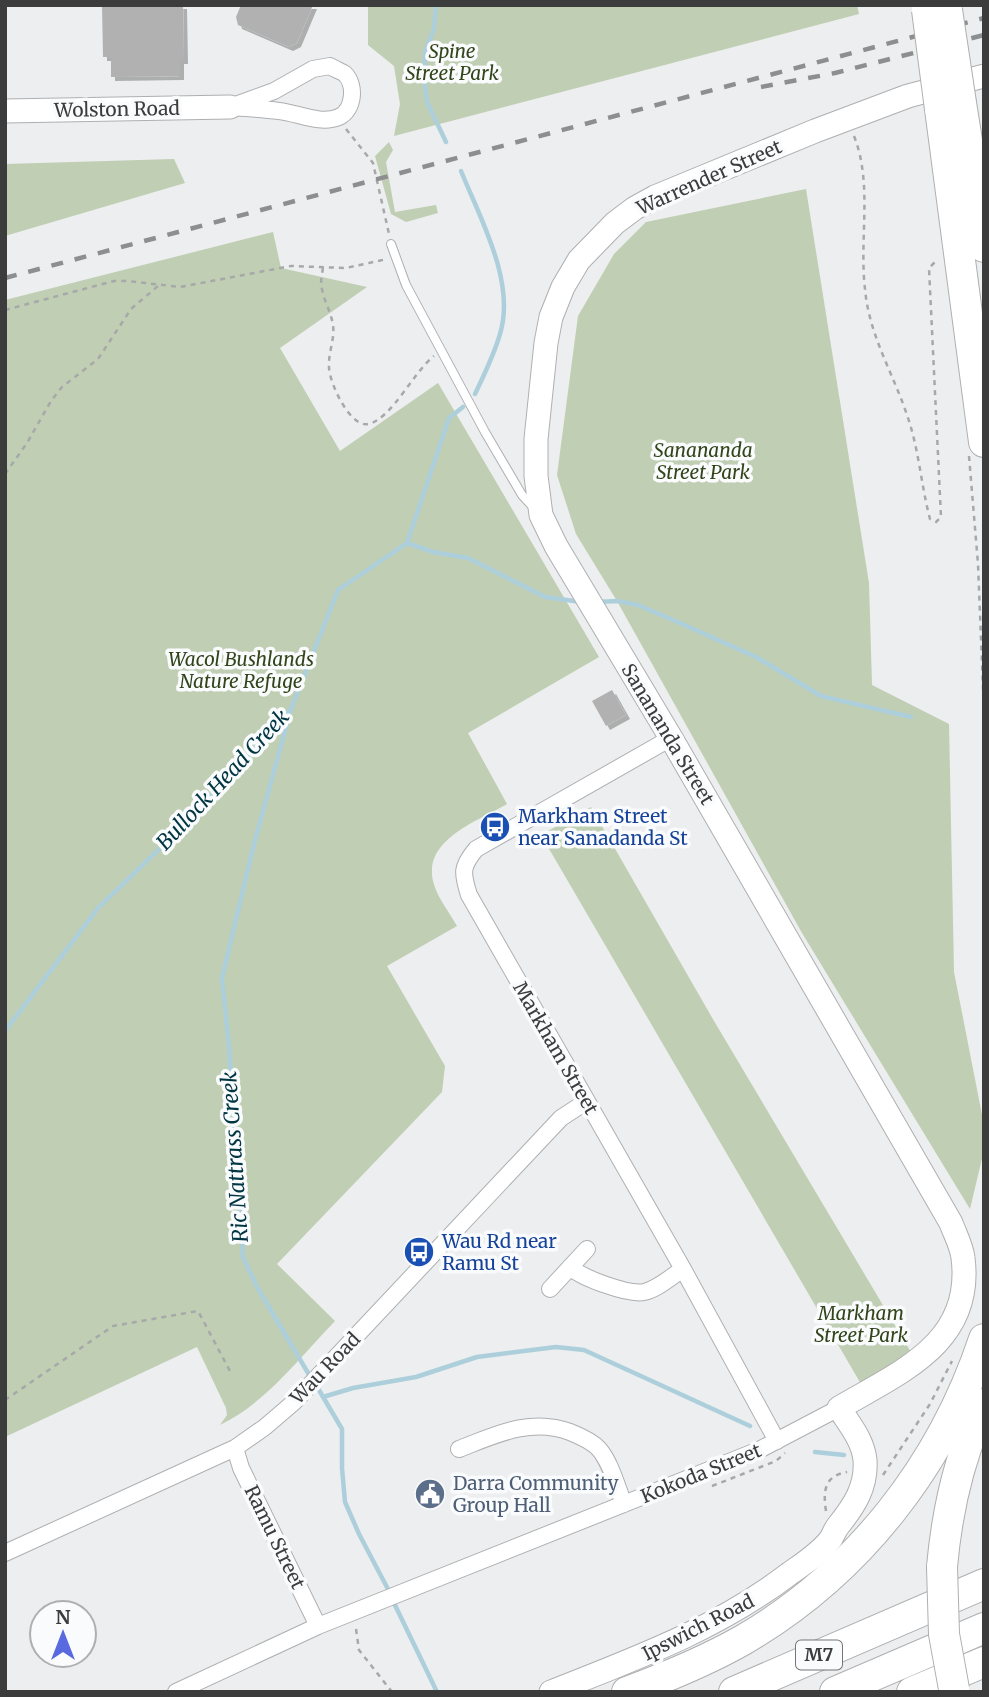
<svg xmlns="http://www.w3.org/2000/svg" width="989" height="1697" font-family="Merriweather,serif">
<defs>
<filter id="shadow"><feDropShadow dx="4" dy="4" stdDeviation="0" flood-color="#0004"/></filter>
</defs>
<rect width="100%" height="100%" fill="#eceeef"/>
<path fill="#c0ceb3" d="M368 5H857L859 14 394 136 400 104 394 66 368 45Z
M389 142 393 150 386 162 395 212 436 205 438 213 406 222 391 214 375 156Z
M174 159 185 183 5 236V164Z
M806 189 869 583 872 685 949 724 954 972 984 1125V1150L970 1209 802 933 617 601 576 534 557 475 578 316 614 254 646 222Z
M273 232 281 268 367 287 280 348 340 451 438 383 599 657 468 733 507 804C482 819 432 836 432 871 431 890 448 910 457 926L387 966 445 1066 442 1092 277 1264 335 1321C300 1357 266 1403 220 1425L227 1415 226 1408 197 1347 5 1437V300Z
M591 807 714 1021 912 1354 861 1384 541 835Z"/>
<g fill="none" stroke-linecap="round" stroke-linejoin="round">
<path stroke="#accfdb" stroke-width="4.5" d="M436 5 434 29 425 52 424 80 427 102 446 142
M461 171C480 218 516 282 500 334 494 355 484 375 475 394
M407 543 433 552 468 558 545 597 581 602
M597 602 617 601 638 605 680 623 756 657 821 696 911 717
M291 709 254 844 222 978 229 1046 243 1257 257 1287 311 1378
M5 1031 98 908 181 828 291 709 338 590 407 543 449 418 463 407
M316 1385 342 1429V1468L345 1502 359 1534 390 1593
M323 1397 353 1388 416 1377 477 1357 556 1347 584 1350 750 1426
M815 1452 844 1455
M393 1601 437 1692"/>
</g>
<path fill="#b2b1b2" filter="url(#shadow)" d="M102 5H183L184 60H180V76L111 77V57H103Z
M241 5H313L297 43 289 47 238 25 236 17Z
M612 690 626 715 606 726 592 701Z"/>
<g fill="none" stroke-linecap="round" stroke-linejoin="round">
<g stroke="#aeafb1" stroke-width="10">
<path id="lane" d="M391 244 406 285 485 432 522 495 534 508"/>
</g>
<g stroke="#aeafb1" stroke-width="18">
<path id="street" d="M330 66C334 69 341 71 345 74 356 85 354 110 339 117 320 125 298 113 279 111 263 109 246 108 230 107L274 91 313 69Z
M671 738 476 849C461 867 462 873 469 895L683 1269 777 1441
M570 1267C582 1278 628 1295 644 1292 658 1289 672 1276 683 1269
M550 1289 587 1249
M235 1448 241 1468 318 1626
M459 1449C495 1435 531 1417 570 1432 580 1436 592 1441 599 1449 611 1463 617 1487 624 1504
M5 1553 235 1448 265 1427 293 1403 561 1118 587 1101
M176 1692 318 1626 759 1450 839 1408"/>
</g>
<g stroke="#aeafb1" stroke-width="25">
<path id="secondary" d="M5 111 230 107
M551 1692C634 1659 717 1629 789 1574 803 1564 819 1554 830 1540 833 1536 834 1531 838 1526 854 1506 867 1487 865 1460 863 1440 849 1424 839 1408 900 1372 974 1343 963 1258 962 1247 955 1234 951 1223L671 738 556 546 541 515 536 476V439L546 343 551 317 563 287 579 260 615 223 635 208 655 197 815 131 908 96 984 76"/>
</g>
<g stroke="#aeafb1" stroke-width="32">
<path id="highway" d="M961 103 984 247
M940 109 984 442
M942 1567C947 1510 959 1456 984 1404
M627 1692C667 1677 706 1661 743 1640 858 1573 942 1465 984 1339
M734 1692 984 1584
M835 1692 984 1628
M912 1692 984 1662"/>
</g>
<path stroke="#a7a8a9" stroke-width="2.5" stroke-dasharray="5 5" stroke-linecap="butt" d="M346 129 373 163 389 234
M854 136C873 184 859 239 865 289 869 335 893 373 907 415 919 449 921 485 930 519L936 522 941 517 929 268 938 259
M323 268C322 274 320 282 322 289 324 301 331 312 333 325 335 339 328 353 329 367 329 382 350 428 368 424 391 420 414 371 434 356
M5 310 114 281H128L180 287 291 266 346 268 387 259
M969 456 978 564 984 713
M5 474 27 443 51 401 62 387 98 359 131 309 158 286
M5 1400 113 1326 198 1311 231 1373
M883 1475 930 1404 952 1361
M712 1486 776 1461 785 1453
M826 1511C823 1491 824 1476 847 1472
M356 1629 359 1650 392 1692"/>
<use href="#lane" stroke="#fff" stroke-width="8"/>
<use href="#street" stroke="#fff" stroke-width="16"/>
<use href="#secondary" stroke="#fff" stroke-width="23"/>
<use href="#highway" stroke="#fff" stroke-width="30"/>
<path stroke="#8d8e8f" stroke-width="4.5" stroke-dasharray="12 12" stroke-linecap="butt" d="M761 87 835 73 984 35
M5 278 984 18"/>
<g stroke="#aeafb1" stroke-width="32" stroke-linecap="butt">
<path id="highway-bridge" d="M927 10 940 109
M947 10 961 103
M942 1567 944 1634 954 1689"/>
</g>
<use href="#highway-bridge" stroke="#fff" stroke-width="30"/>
</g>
<defs>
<g id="bus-disc" transform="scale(1.575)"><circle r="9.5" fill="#1a4fb4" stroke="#fafbfd"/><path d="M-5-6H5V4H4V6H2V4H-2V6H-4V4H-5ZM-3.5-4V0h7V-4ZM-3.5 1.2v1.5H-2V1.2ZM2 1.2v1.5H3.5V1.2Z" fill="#fff"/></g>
<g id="civic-disc" transform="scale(1.575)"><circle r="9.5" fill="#5c6f8a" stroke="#fafbfd"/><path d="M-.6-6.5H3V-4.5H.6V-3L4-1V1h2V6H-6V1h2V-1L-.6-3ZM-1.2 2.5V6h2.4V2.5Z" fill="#fff"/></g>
</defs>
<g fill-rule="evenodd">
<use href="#bus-disc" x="495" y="827"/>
<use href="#bus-disc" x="419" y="1252"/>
<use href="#civic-disc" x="430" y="1494"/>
</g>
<g text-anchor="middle" stroke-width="7" stroke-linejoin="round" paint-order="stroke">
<rect fill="#fafbfd" stroke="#757577" stroke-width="2" x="796" y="1640.5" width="46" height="29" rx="5"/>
<g font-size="18" font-weight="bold" fill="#3c3c3d">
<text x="819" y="1661">M7</text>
</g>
<g font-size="19" font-style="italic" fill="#32451a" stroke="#fafbfd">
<text x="452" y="58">Spine<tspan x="452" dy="22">Street Park</tspan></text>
<text x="703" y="457">Sanananda<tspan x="703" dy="22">Street Park</tspan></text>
<text x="241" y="666">Wacol Bushlands<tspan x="241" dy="22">Nature Refuge</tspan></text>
<text x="861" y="1320">Markham<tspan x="861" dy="22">Street Park</tspan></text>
</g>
<g font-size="19" fill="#3c3c3d" stroke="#fafbfd">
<text transform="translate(117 109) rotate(-1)" y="7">Wolston Road</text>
<text transform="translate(709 177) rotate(-24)" y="7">Warrender Street</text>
<text transform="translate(668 734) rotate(59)" y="7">Sanananda Street</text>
<text transform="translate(556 1048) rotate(60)" y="7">Markham Street</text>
<text transform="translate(325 1368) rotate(-46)" y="7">Wau Road</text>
<text transform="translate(701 1473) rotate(-22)" y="7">Kokoda Street</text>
<text transform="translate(275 1537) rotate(64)" y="7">Ramu Street</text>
<text transform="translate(698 1627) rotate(-27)" y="7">Ipswich Road</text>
</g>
<g font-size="19" fill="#164399" stroke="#fafbfd" text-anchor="start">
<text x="518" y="823">Markham Street<tspan x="518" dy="22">near Sanadanda St</tspan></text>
<text x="442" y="1248">Wau Rd near<tspan x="442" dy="22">Ramu St</tspan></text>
</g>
<g font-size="19" fill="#4e5e75" stroke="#fafbfd" text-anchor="start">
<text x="453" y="1490">Darra Community<tspan x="453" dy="22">Group Hall</tspan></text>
</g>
<g font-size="21" font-style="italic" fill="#003542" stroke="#fafbfd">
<text transform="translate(223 780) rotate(-47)" y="7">Bullock Head Creek</text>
<text transform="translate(235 1157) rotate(-94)" y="7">Ric Nattrass Creek</text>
</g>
</g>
<rect width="989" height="1697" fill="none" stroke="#3c3c3d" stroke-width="14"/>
<g transform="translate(63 1634)"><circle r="33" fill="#fafbfd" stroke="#aeafb0" stroke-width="2"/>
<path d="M0-5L12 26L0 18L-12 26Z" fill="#596ae1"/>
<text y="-10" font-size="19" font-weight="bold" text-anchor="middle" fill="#3c3c3d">N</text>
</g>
</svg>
